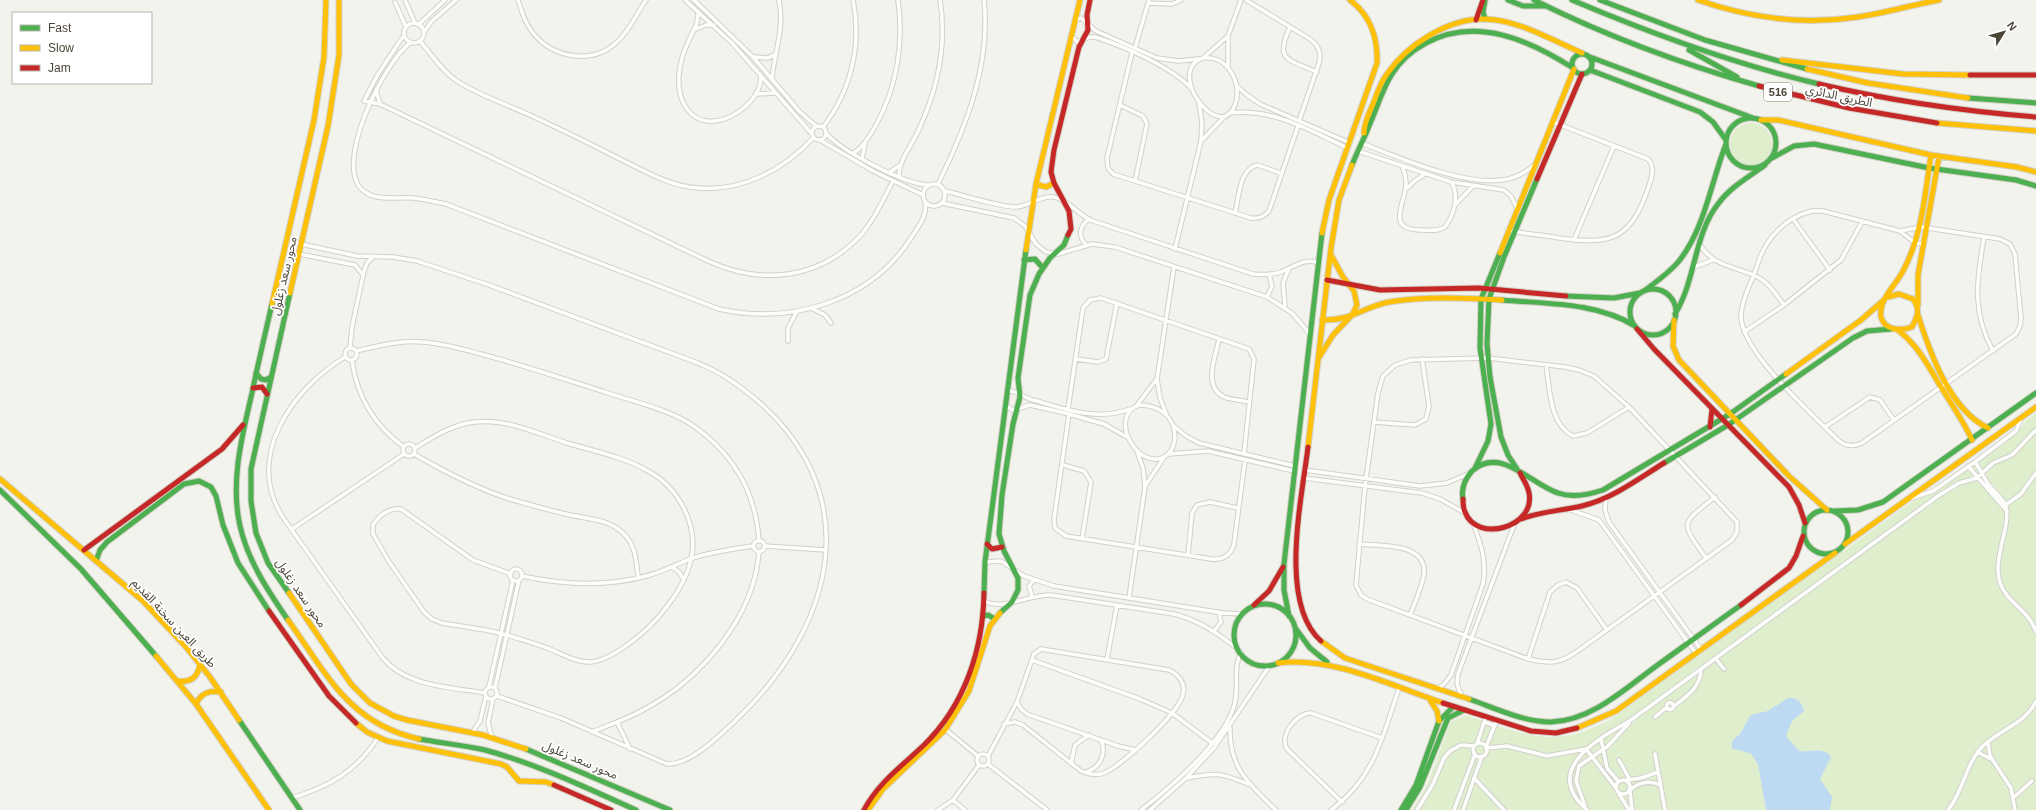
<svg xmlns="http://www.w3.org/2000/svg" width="2036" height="810" font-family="Helvetica,'Noto Sans Arabic',sans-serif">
<rect width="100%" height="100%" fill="#f3f3ee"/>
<path fill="#dfefce" d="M1730 144a21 21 0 1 1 42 0a21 21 0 1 1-42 0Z
M2036 413V810H1412L1427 785 1449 726 1452 721 1466 715C1499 726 1536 743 1572 735 1585 732 1598 725 1610 720L1917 498 1926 496 2022 427 2026 420Z"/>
<path fill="#bedaf2" d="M1788 698C1797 697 1802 702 1804 711L1792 721 1786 736 1799 751C1811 753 1823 746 1831 757L1820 779 1832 797 1830 810H1766L1758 764 1751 754 1732 748V741L1740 734 1750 716 1754 714 1768 711Z"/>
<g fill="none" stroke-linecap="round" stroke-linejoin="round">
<g stroke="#d1d0cb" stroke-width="5.5">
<path id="street" d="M405 0 415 23
M518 0C522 12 525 23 533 33 554 59 594 65 618 41 630 30 637 13 646 0
M685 0 732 43 812 134
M694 0 753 57 799 111 816 126
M1246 0 1310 39C1318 45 1322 53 1319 63L1299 121
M395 2 406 27
M1148 3 1172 4 1181 0
M698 11C699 23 693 31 688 42 679 62 673 89 687 109 711 142 767 101 760 74
M1076 20 1081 18 1096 31 1157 58 1178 61 1199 59
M404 33a10 10 0 1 1 20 0a10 10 0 1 1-20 0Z
M418 25 445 0
M1290 27C1274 61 1288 59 1317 72
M696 29 706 25H714
M424 32 432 21 456 0
M404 35 378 74 364 101 380 104 708 261C760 285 819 280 860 236 874 220 883 200 893 181
M1072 36 1077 42 1090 37H1095C1124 46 1171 67 1191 88
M420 41C432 55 442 71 457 81 480 96 509 105 534 117 565 131 594 146 624 161 648 173 671 186 698 188 742 192 785 169 813 138
M410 43C384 62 330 169 365 192 377 201 398 197 413 198 424 199 435 202 446 204L719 309C790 325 870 302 911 238 918 227 928 216 925 202
M1135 48 1149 0
M1132 53 1107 158 1108 168 1113 174 1251 218C1259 219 1264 217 1269 211L1298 126
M754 57 768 58 776 54
M1203 58C1228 55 1243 84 1235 105 1220 145 1164 71 1203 58Z
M1203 58 1228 36
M1228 68V36L1241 0
M772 80C774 51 785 30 779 0
M1237 86 1247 95 1260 104 1350 143
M376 90 380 104
M757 94 775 93
M1120 105 1143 116 1147 124 1135 181
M1229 113C1274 108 1308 130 1348 148
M812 133a7 7 0 1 1 14 0a7 7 0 1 1-14 0Z
M823 127C851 91 862 45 853 0
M826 133C841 151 904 184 928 185
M820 140 873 171 923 195
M1202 140 1225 116
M1361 143C1398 157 1463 186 1502 180 1514 179 1525 173 1534 165
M1358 151 1451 182 1504 190 1511 196 1517 208
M854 153C864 146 870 136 876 125 897 87 904 43 898 0
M862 159 865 144
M1402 166C1404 171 1406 177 1406 184 1405 204 1385 230 1421 230 1429 230 1437 232 1445 227 1454 215 1460 195 1451 182
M890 172 900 165
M899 176C899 159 913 144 919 129 938 88 947 44 940 0
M923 195a11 11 0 1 1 22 0a11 11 0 1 1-22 0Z
M938 184C966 127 991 65 984 0
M1405 190 1416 180 1425 174
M945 191C963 195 999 207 1016 207 1030 206 1041 195 1054 197 1069 200 1079 216 1093 221L1253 274C1262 275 1272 275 1281 272 1294 267 1305 257 1319 263
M942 203 1014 218 1025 226 1036 244 1046 252 1058 254 1092 244 1115 247 1267 297 1292 313 1310 334
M1456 204 1473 186
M1812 211H1823L1900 231 1921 227 2000 239 2010 244 2015 254 2021 318 2020 326 2016 334 1862 443C1853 447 1845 446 1838 440 1812 414 1740 351 1741 315 1742 297 1753 280 1758 263 1766 238 1786 217 1812 211Z
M1235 213C1239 198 1239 168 1258 165L1280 173
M1793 219 1830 270
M1508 230C1525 234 1542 235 1559 238 1605 244 1629 243 1646 194 1650 182 1657 169 1648 159L1553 122
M1900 231 1915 243 1923 244
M1984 237C1977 279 1971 311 1993 351
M1574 240 1614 146
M301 244 357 256 393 257 417 261 489 285 698 363C709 368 721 373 730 380 869 473 846 617 734 722 718 737 690 765 667 764L561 718 497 696
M1086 245C1078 237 1079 226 1089 219
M1700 245C1715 269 1740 266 1761 279 1771 285 1777 296 1784 305
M1175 249 1201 141 1202 122 1199 104
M299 254 355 265 363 275
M1694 267 1713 260
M1267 297 1272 286 1269 274
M1285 307 1283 283 1289 268
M813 309 825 315 831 323
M1744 332 1784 305 1841 260 1862 222
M1219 339C1216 356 1202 386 1224 397 1231 400 1241 400 1249 402
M788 341V328L796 313
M345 354a6 6 0 1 1 12 0a6 6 0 1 1-12 0Z
M350 348 352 327 364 271 367 263 373 257
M356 351C378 346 400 340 422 342 442 343 462 349 481 354 523 365 564 379 605 392 634 402 670 409 695 427 734 455 756 493 759 541
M345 357C292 389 243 458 284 519L382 657C406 687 450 687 485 693
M1488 358 1565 367 1579 370 1594 376 1629 407 1737 522V532L1732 540 1579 650C1560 664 1551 664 1528 659L1367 599 1361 595 1356 585 1365 486 1378 393 1383 376 1395 365 1411 360Z
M1076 359 1098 362 1106 359 1117 303
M352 361C357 396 375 426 404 447
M1546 365C1550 388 1549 424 1573 436L1587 433 1629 407
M1008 391C1017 390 1022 397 1030 399 1062 408 1097 422 1130 409
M1137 405 1156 380
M1139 405C1159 405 1175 416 1175 438 1174 444 1173 450 1168 454 1142 477 1105 417 1139 405Z
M1006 407 1014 410 1030 405 1069 414 1104 424 1127 437
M1068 409 1083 308 1090 300 1101 298 1249 349 1254 359 1244 454
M1166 413 1160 398 1157 379 1174 267
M1069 414 1054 519 1055 528 1066 536 1211 559C1223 560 1231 555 1234 544L1245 460
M1374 422 1415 425 1426 419 1429 406 1422 359
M1174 426 1186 436 1199 443 1295 466
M1825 427 1870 397 1880 400 1894 420
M403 450a6 6 0 1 1 12 0a6 6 0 1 1-12 0Z
M415 448C433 437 453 424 475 422 505 418 539 434 567 443 594 451 624 457 648 471 679 488 699 525 691 560 686 581 674 598 661 614 647 631 613 660 591 662 576 663 561 653 547 648 535 643 522 640 510 636 488 629 464 627 442 623L432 619 424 612 388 560 373 534V525C379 515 390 507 401 509L473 560 511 574
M414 454C445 472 480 490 513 500 531 505 548 510 566 514 585 519 607 518 623 533 636 545 636 561 638 577
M1168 454 1208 451 1294 471
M1975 462C1980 469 1984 478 1989 485 1994 492 2004 499 2006 507 2011 526 1992 559 2000 583 2007 603 2029 610 2036 632
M1063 465 1084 471 1091 482 1082 539
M1968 466 2006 510
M1305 470 1420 486 1447 483 1470 473
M1304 478 1422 493 1440 499 1465 513
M1145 486 1165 456
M1606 498 1605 510 1609 522 1700 648
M1912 498 1933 491 1975 462 2016 431 2022 417
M2004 506 2021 494 2036 473
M1568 509 1599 520 1695 652
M292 529 404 454
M753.5 546a5.5 5.5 0 1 1 11 0a5.5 5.5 0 1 1-11 0Z
M1359 544C1380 546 1427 542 1424 574 1422 587 1415 602 1410 615
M764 546 826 550
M1188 555 1192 513 1197 505 1210 502 1237 508
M1706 558C1680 521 1680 525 1715 497
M985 562 1001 561 1024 576 1054 586 1223 613 1243 614
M672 567 679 572 684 580
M510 575a6 6 0 1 1 12 0a6 6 0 1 1-12 0Z
M522 576C564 585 609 587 650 575 664 571 677 564 690 559 710 552 733 549 753 546
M1032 596 1029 586 1034 580
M1129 598 1145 487 1143 468 1137 451
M984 601C1004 611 1029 594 1051 595L1174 614C1199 620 1221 635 1240 651
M1214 631 1221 622 1219 612
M1107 659 1117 605
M1528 659 1550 592 1558 585 1566 582 1577 588 1607 630
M1716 659 1724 669
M1032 660 1140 699 1172 713 1212 743
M485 693a6 6 0 1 1 12 0a6 6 0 1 1-12 0Z
M489 687 513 580
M495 688 519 580
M1437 689 1444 684 1451 675 1483 584C1487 561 1481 544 1473 523
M1462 697 1457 684 1458 674 1514 525
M1017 702 1021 709 1027 714 1118 746 1136 750
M1666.5 706a3.5 3.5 0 1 1 7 0a3.5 3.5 0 1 1-7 0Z
M1674 706C1687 696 1701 687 1701 669
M1655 717 1667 707
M617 722 630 749
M1484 722 1495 726
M1230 728C1229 768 1249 784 1276 810
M945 729 978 756
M592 732C609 725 627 719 643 710 700 680 754 618 759 552
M472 733 480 721 486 696
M492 738 488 723 493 699
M1601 739 1607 768 1618 781
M1988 742 1990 756 2011 788 2015 810
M1473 750a7 7 0 1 1 14 0a7 7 0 1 1-14 0Z
M1477 744 1486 716
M1486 747 1497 720
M1486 748 1507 746 1547 756 1586 749 1616 788
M1977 752 1991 759
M977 760a6 6 0 1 1 12 0a6 6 0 1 1-12 0Z
M1655 754 1665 810
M988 756 1017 702 1034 654 1041 649 1169 670C1178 674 1186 683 1183 694 1180 712 1122 766 1104 773 1096 776 1088 774 1081 771L1023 725 1015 722 1004 724
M1619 760 1630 780
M1071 763 1075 745 1089 735
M988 764 1047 810
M1086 772C1100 768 1107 754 1101 740
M1187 778C1216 772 1221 773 1248 784
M1474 778 1504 810
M1616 787a7 7 0 1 1 14 0a7 7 0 1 1-14 0Z
M1627 780 1641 778 1658 772
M1631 789C1640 782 1649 780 1660 785
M1630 791 1632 810
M1619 794 1629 810
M292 798C330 786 355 772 378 738
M2013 798 2032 781
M953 800 965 810
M1342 802 1287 749C1279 735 1296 713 1311 713L1382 738
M1585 806 1576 781 1579 766 1608 746 1629 723
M938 810 953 800 979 765
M1141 810C1171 787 1223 743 1234 706 1240 688 1232 669 1241 652
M1150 810 1186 778 1214 748 1270 665
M1331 810C1374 779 1383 736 1399 688
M1417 810 1432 786 1444 758 1450 751 1461 745 1474 746
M1454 810 1475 754
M1463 810 1482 756
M1587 810C1541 769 1598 739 1631 720L1938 496 1959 483 1977 478 1993 463 2012 455 2036 430
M1948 810C1963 792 1965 766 1981 748 1998 730 2026 724 2036 701"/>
</g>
<g stroke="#d3d0c5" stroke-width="7">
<path id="fast" d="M1508 0 1523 6H1546
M1534 0C1606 36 1682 64 1759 86
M1572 0C1652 34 1734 64 1819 84
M1600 0 1705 40 1807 69
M1485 1 1483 12 1485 19
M1689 50 1737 77
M1572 64a10 10 0 1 1 20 0a10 10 0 1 1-20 0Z
M1590 57 1753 118
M1590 70 1700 112 1713 122 1726 140
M1968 98 2036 103
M1726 143a25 25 0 1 1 50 0a25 25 0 1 1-50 0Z
M1772 158 1794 146 1814 144 1929 168 2016 180 2036 186
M1352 165C1357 152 1364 139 1369 126 1377 108 1382 90 1392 74 1400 61 1413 50 1426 43 1476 16 1529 40 1573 68
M1024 260 1035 259 1042 267
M1630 312a23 23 0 1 1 46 0a23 23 0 1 1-46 0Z
M1644 291C1656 282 1669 273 1679 261 1705 228 1711 182 1726 144
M1566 296 1614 298 1640 293
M1502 300C1546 304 1596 302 1635 326
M272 304C265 334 258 364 252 393 242 436 230 482 240 526 248 561 268 591 288 620
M1675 314C1696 280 1694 234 1718 204 1730 187 1749 177 1765 165
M256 373 261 379 266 380 271 377
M1664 463 1728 425 1853 338 1867 331 1891 329
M1475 468 1488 441 1491 424 1480 348 1481 299 1500 253
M1517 469 1508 455 1501 437 1490 377 1487 344 1489 299 1504 257 1537 179
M0 490 81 569 156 656
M1463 499C1461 489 1465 479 1472 471 1500 445 1532 485 1558 493 1573 498 1588 495 1603 490L1730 414 1786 374
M1804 532a22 22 0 1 1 44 0a22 22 0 1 1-44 0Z
M1834 511 1858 510 1883 502 2036 393
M96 561 100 550 107 542 184 484 199 481 211 487 216 496 223 525 238 563 269 611
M289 593 268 563 256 533 251 501V469L290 293
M984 593 985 562 1026 250
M1234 635a31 31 0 1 1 62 0a31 31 0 1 1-62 0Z
M1000 613 1012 602 1018 590V578L1004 551 999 534 1002 495 1013 424 1020 397 1018 378 1030 295 1039 274 1050 258 1064 245 1068 235
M983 616 988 615 995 619
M1289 616 1284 590V564L1322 233
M1296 629 1310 648 1327 662
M1469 699C1495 708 1523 722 1551 722 1592 721 1627 687 1659 664 1687 644 1714 624 1741 605
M239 720 300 810
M419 739C441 743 463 745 485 750 537 764 587 788 636 810
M526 749 670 810
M1401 810 1416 785 1439 721 1453 707
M1406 810 1420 787 1448 718 1464 710"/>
</g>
<g stroke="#d3d0c5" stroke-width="7">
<path id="slow" d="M1698 0C1749 18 1804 25 1858 17 1885 13 1912 5 1939 0
M1782 60 1903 74 1970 75
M1807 69 1868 83 1968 98
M1761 120H1778L1931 155 2017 167 2036 172
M1937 123 2036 131
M1364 133C1364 122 1369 114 1373 104 1377 94 1380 83 1387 74 1407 45 1448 18 1485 19 1519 20 1552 40 1582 53
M1036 184 1046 187 1054 183
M1322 233 1329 200 1377 63C1378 37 1371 16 1350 0
M1026 250 1036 184 1080 0
M1500 253 1574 69
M290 293 328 126 339 55V0
M1888 297 1899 294 1913 299C1921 310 1917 317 1912 327 1901 331 1885 331 1881 317 1878 300 1896 285 1903 271 1922 236 1925 194 1931 155
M272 304 314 120 324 57 326 0
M1918 305V275L1939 157
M1918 315C1930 353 1950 410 1988 428
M1322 320C1352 321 1363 307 1389 302 1426 296 1464 298 1502 300
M1674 320 1673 346 1679 360 1789 476 1827 510
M1899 331C1921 348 1931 372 1946 395 1955 410 1965 424 1972 440
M1320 356 1333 335 1352 315 1357 305 1354 291 1343 277 1331 255
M1786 374 1861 320 1884 300
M1308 447 1331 248 1339 200 1352 165
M0 479 143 601 186 647 210 677 239 720
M1845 544 2036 407
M289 593 351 684 370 703 394 716 407 720 483 735 526 749
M288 620C327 674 348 723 419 739
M1321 641 1345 658 1469 699
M156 656 196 704 269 810
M1278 663C1333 656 1392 686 1443 703
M178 681C191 683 198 677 200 664
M1430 700 1437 711 1439 721
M196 704C201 693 209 690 221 692
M356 723 367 732 387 741 501 764 507 767 519 781 546 782 554 785
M1577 728 1616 711 1835 553
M868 810 883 789 945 730 969 691 990 626 1000 613"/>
</g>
<g stroke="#d3d0c5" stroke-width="7">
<path id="jam" d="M1476 20 1483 0
M1970 75H2036
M1819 84C1891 101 1962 111 2036 117
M1759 86 1849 108 1937 123
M1537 179 1582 74
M1068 235 1071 229 1069 211 1054 183 1051 172 1054 150 1079 47 1088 30 1087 15 1090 0
M1327 280 1380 290 1479 288 1566 296
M1637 329 1654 349 1789 487 1799 505 1805 523
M253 388 262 387 267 394
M1710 427 1712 409
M1308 447C1302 498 1278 603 1321 641
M1463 499C1463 503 1463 508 1465 512 1477 544 1536 527 1529 493 1528 486 1523 479 1520 473
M1521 519C1543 511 1560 511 1582 506 1612 499 1638 479 1664 463
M987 544 992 549 1002 547
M84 550 222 449 243 425
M1254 605 1269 591 1283 567
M1741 605 1789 568 1796 556 1803 536
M269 611 329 696 356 723
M1443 703 1531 731 1556 733 1577 728
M554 785 611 810
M864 810C878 783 902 766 924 745 965 705 983 649 984 593"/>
</g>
<use href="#street" stroke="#fdfdfc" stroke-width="3.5"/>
<use href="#fast" stroke="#4caf50" stroke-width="5"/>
<use href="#slow" stroke="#ffc107" stroke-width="5"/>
<use href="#jam" stroke="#c62828" stroke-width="5"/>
</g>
<g text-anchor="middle" stroke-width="3.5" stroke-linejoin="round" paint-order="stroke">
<rect fill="#fff" stroke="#817d74" stroke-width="1" x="1764" y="83" width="28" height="18" rx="3"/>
<g font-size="11" font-weight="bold" fill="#4b4538">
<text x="1778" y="96">516</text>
</g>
<g font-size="12" fill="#4b4538" stroke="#fff">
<text transform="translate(1839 96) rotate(12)" y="4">الطريق الدائري</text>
<text transform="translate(284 276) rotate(-77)" y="4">محور سعد زغلول</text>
<text transform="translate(301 593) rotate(56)" y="4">محور سعد زغلول</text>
<text transform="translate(174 623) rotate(47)" y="4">طريق العين سخنة القديم</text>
<text transform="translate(580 760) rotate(23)" y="4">محور سعد زغلول</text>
</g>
</g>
<rect x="12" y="12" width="140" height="72" fill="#ffffff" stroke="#b7b5af"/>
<rect x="20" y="25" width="20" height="6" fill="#4caf50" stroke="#b7b5af"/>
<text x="48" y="32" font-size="12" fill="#4b4538">Fast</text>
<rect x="20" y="45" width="20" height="6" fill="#ffc107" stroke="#b7b5af"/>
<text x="48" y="52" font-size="12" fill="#4b4538">Slow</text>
<rect x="20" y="65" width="20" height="6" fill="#c62828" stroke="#b7b5af"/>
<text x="48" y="72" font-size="12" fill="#4b4538">Jam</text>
<g transform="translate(2004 32) rotate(53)" stroke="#ffffff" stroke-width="3" paint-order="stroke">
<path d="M0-3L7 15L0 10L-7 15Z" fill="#4b4538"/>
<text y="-6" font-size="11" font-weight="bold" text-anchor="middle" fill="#4b4538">N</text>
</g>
</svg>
